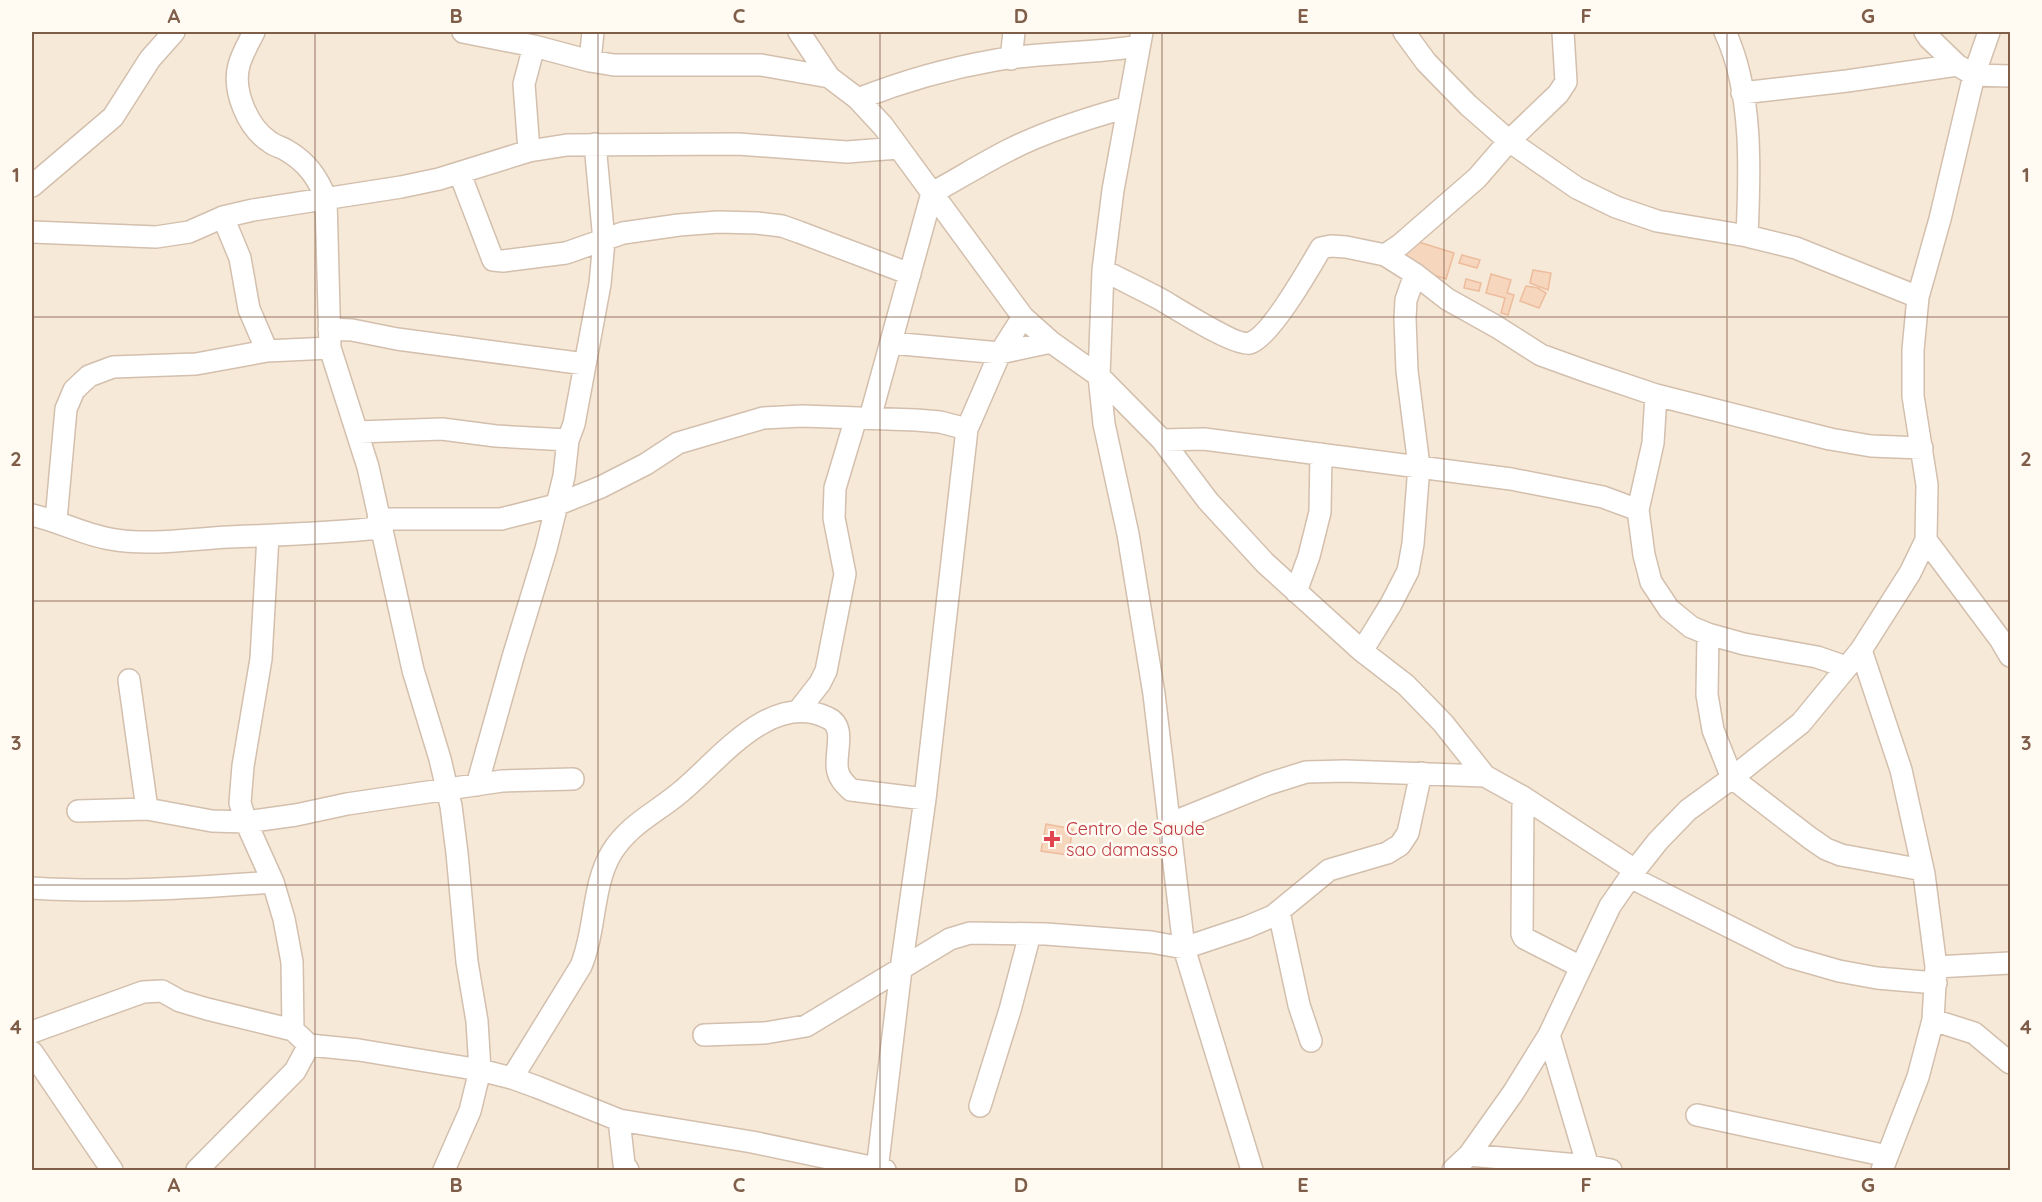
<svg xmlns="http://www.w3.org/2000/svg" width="2042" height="1202" font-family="Quicksand,sans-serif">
<rect width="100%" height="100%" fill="#fef7ea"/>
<path fill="#f7e9d7" d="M32 32H2010V1170H32Z"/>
<path fill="#f7d6be" stroke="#ecbc9c" stroke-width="1.5" d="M1409 239 1454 253 1446 279 1427 273 1402 257Z
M1462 255 1480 260 1477 268 1459 263Z
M1533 270 1551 273 1548 290 1530 283Z
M1491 274 1511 280 1507 293 1514 295 1508 315 1501 313 1505 298 1486 293Z
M1466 279 1481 283 1479 291 1464 288Z
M1526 286 1538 288 1546 293 1539 308 1520 301Z
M1046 824 1073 829 1068 855 1041 851Z"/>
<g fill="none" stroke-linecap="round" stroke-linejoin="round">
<g stroke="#d3bfad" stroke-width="24">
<path id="minor" d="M254 32C249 42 242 54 239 65 232 91 248 128 270 142 275 146 281 147 286 150 307 162 318 178 326 199L330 348 368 467 413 670 440 759 451 806 457 853 467 962 477 1021 480 1070 470 1111 444 1170
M463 32 534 46 590 61 614 65H761L829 77
M799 32 829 77 858 99 883 126 1023 317 1051 342 1099 376 1162 440 1208 501 1265 563 1362 651 1406 685 1443 723 1485 776 1523 797 1635 870
M1142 32 1113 190 1103 270 1099 376 1104 424 1128 534 1154 694 1184 948 1252 1170
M1404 32 1426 62 1468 105 1509 141 1577 188 1616 207 1657 221 1747 236 1796 248 1918 297
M1725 32C1753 92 1750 171 1747 236
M1925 32 1929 38 1957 65
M1011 59 1014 32
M590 61 593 32
M1742 93 1847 81 1957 65 1974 75 2010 76
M858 99C901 82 950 68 996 60 1043 52 1091 54 1138 46
M529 151 524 84 534 46
M460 174 493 260 503 261 566 253 623 233 679 225 718 222 757 223 782 226 799 232 910 274
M32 186 113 117 150 59 174 32
M223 217 240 258 249 309 267 351
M32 232 156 237 189 232 223 217 253 210 401 187 439 179 529 151 567 145 738 144 847 152 898 148
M1385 255 1400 245 1477 178 1509 141 1558 94 1566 82 1563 32
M1103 270C1122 280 1141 289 1160 299 1176 308 1236 347 1250 343 1270 337 1310 267 1321 248L1331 246 1346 247 1385 255 1415 274 1447 299 1497 327 1541 355 1588 372 1656 395 1830 439 1871 446 1922 448
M329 329 352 330 397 339 585 364
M891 343 1000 353 1051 342
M1656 395 1653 443 1638 510 1644 555 1651 582 1669 609 1691 627 1708 634 1744 644 1817 657 1846 667
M870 418 932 193C958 179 983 163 1009 150 1046 131 1088 118 1128 107
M358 432 442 429 496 436 568 440
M1162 440 1204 439 1511 479 1603 497 1638 510
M32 515C59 521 82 534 110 539 149 546 190 539 229 537 280 535 330 533 380 528
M378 519H501L556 505 601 487 646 464 678 443 763 418 802 416 916 420 940 422 967 429
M56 520 66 409 74 390 89 376 113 367 196 364 267 351 330 348
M268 536 261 659 243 766 240 803 246 822 273 882 284 919 292 962 293 1030
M1926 540 2000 639 2010 656
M1296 592 1309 556 1320 512 1321 454
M1708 634 1707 695 1713 730 1732 778 1810 838 1826 849 1841 855 1923 870
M1861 650 1901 770 1924 874 1936 967 1933 1020 1918 1077 1882 1170
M1362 651 1391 604 1408 571 1413 544 1419 466 1407 371 1405 319 1406 300 1415 274
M129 680 147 809
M799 710 820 683 826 671 845 574 834 518 835 488 856 418
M477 785 513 657 546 549 564 476 568 440 574 424 600 284 604 241 595 144
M1523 797 1522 934 1524 938 1581 967
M78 811 147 809 212 821 246 822 296 815 347 804 502 781 573 779
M1169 824 1268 784 1306 772 1345 771 1485 776
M1630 877 1790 957 1839 971 1877 978 1936 983
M32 888C112 893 193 888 273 882
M1279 912 1299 1005 1311 1041
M1936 967 2010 963
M1933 1020 1974 1033 2010 1063
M32 1032 143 992 162 991 180 1001 207 1009 293 1030 309 1045 359 1050 480 1070 512 1078 537 1087 619 1120 752 1142 885 1170
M704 1035 765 1033 806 1026 950 939 970 933 1046 934 1151 942 1184 948 1247 927 1273 916 1329 870 1387 853 1400 845 1408 833 1421 773
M1549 1035 1589 1170
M32 1052 112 1170
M512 1078 581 966C596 930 592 884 612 852 630 823 658 812 683 790 720 759 772 690 828 718 848 727 833 756 838 772 840 780 846 785 851 790L925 799
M980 1106 1010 1010 1030 934
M1697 1115 1887 1156
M619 1120 624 1164 628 1170
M1469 1155 1589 1166 1611 1170
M197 1170 295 1071 309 1045
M877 1170 901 969 925 799 967 429 1000 353 1023 317
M1453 1170 1469 1155 1513 1093 1549 1035 1610 906 1635 870 1658 841 1688 810 1732 778 1801 723 1861 650 1910 573 1926 540 1927 485 1913 396V350L1918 297 1940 219 1974 75 1989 32"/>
</g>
<use href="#minor" stroke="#fff" stroke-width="21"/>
</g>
<path fill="none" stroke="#7e5d49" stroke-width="1.5" stroke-opacity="0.55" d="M315 32V1170M598 32V1170M880 32V1170M1162 32V1170M1444 32V1170M1727 32V1170M32 317H2010M32 601H2010M32 885H2010"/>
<path fill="#e0444e" stroke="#fffaf2" stroke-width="2" d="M1049 830h6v6h6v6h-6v6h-6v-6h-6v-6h6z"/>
<g text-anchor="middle" stroke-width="5" stroke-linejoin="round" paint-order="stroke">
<g font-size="18" fill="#be3a42" stroke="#fffaf2" text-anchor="start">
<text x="1066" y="835">Centro de Saude<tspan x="1066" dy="21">sao damasso</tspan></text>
</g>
</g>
<rect width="2042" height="1202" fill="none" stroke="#fffaf2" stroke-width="66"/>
<rect x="33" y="33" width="1976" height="1136" fill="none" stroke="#7e5d49" stroke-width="2"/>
<g font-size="20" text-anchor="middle" font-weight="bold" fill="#7e5d49">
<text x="174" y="23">A</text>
<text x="456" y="23">B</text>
<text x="739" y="23">C</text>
<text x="1021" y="23">D</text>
<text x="1303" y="23">E</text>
<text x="1586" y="23">F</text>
<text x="1868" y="23">G</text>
<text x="16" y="182">1</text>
<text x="2026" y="182">1</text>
<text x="16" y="466">2</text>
<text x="2026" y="466">2</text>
<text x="16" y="750">3</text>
<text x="2026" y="750">3</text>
<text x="16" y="1034">4</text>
<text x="2026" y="1034">4</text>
<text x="174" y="1192">A</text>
<text x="456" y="1192">B</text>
<text x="739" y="1192">C</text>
<text x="1021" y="1192">D</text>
<text x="1303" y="1192">E</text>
<text x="1586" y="1192">F</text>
<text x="1868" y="1192">G</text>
</g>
</svg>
